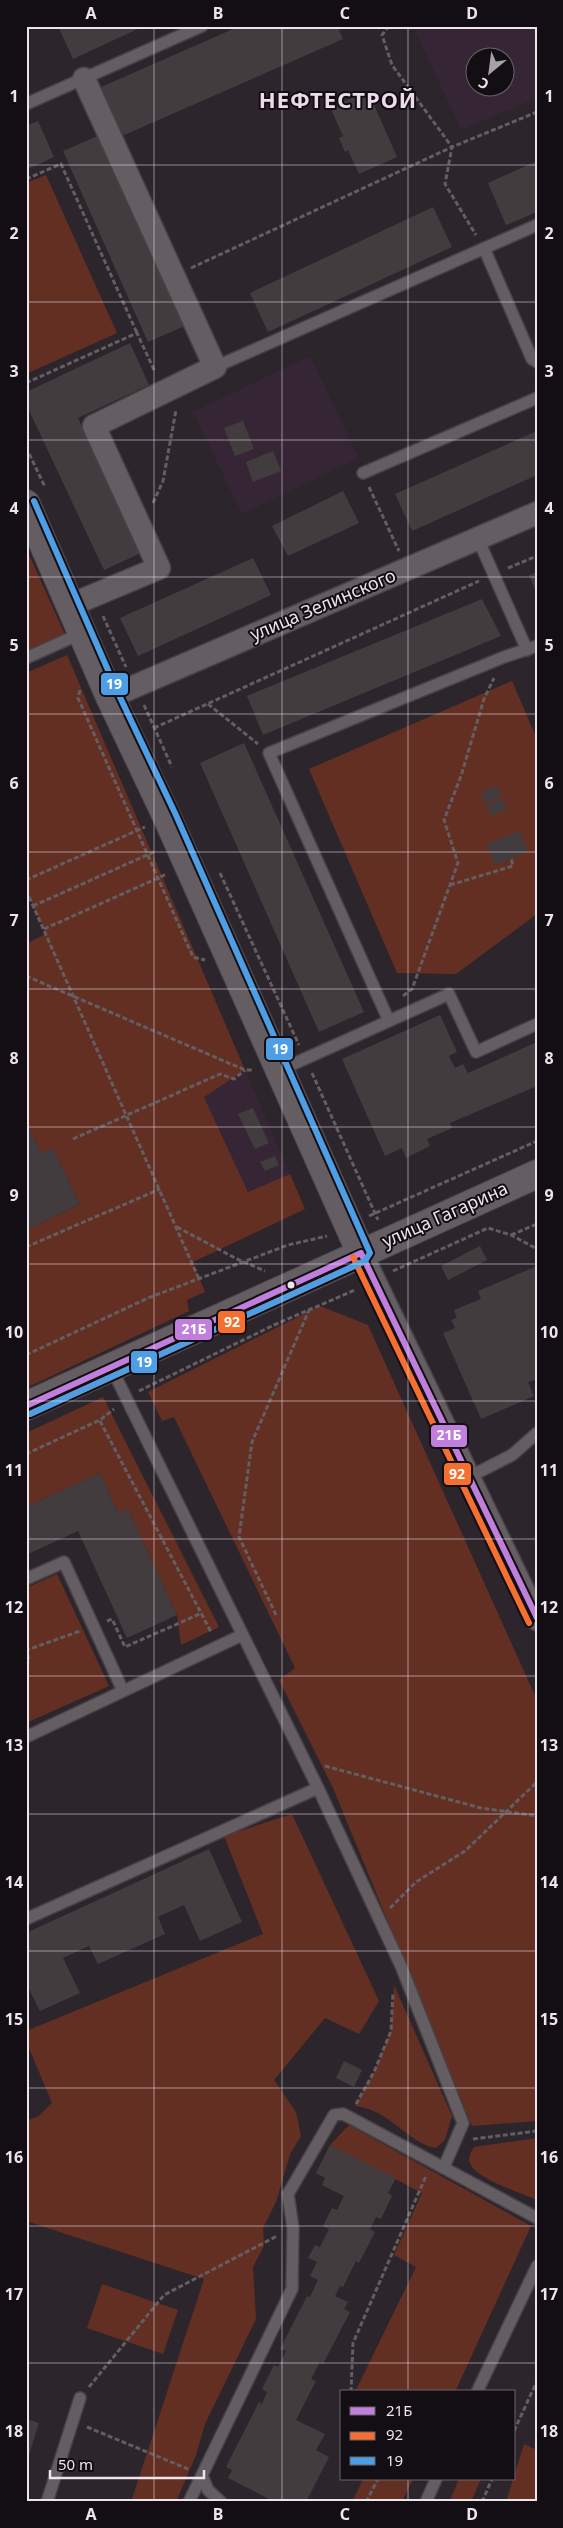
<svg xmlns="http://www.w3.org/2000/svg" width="563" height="2528" font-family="'Noto Sans',sans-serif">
<rect width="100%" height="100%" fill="#2c252b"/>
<path fill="#362635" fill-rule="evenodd" d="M413 26H537V98L461 130ZM476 58H506V88H476Z
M310 356 359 458 242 514 193 412Z
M245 1070 290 1174 248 1192 204 1096Z"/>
<path fill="#642f23" d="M46 175 117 333 26 374V183Z
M26 548 67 639 26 658Z
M67 655 245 1070 204 1097 248 1192 290 1174 305 1209 193 1262 205 1292 187 1300 189 1311 26 1388V1230L80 1204 53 1149 41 1153 26 1122V944L46 934 26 890V673Z
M512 681 537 739V914L456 974 397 973 309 769Z
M320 1306 368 1325 537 1700V2121L472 2126 333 1788 279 1680 295 1668 174 1417 162 1421 148 1392Z
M103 1397 219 1627 181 1645 177 1615 128 1509 118 1513 100 1473 26 1507V1433Z
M57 1574 109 1686 26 1723V1588Z
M292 1814 379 2001 359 2034 325 2018 274 2080 296 2112 301 2136 290 2154 276 2202 263 2228 264 2246 253 2267 256 2319 205 2424 196 2455 176 2502H131L204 2279 26 2221V2121L39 2116 52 2103 26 2041V2031L263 1934 224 1836Z
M394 1985 452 2116 445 2140 436 2148C407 2143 391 2110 355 2106L374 2072 391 2031Z
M349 2125 531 2226 455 2392H355L416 2267 394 2255 422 2193 330 2145Z
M537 2138V2200C521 2193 478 2179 471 2165 467 2159 470 2153 474 2147Z
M102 2284 178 2310 163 2354 87 2328Z
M524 2444 537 2450V2502H506Z
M363 2479H413L402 2502H352Z
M459 2479H481L471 2502H449Z"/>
<path fill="#433c3f" d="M58 26H144L73 59Z
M240 26H337L343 39 122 136 101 87Z
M368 91 397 157 359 174 348 150 345 152 339 138 343 136 330 107Z
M38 121 54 157 26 170V126Z
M102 134 187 325 148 342 63 151Z
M537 161V212L506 225 488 183Z
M433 207 452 247 268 332 250 293Z
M130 343 149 385 78 418 141 553 104 570 26 404V392Z
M243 421 254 449 235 456 224 428Z
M537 431V475L412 531 395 494Z
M273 451 281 471 253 482 246 462Z
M343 491 359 523 288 556 272 526Z
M253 558 271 595 138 656 120 618Z
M537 572V594L529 575Z
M482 599 501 636 263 735 247 696Z
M244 743 364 1012 319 1032 200 763Z
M497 786 501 796 485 803 481 792Z
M502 798 507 809 491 816 486 805Z
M520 831 528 851 495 865 486 844Z
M440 1015 457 1052 449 1056 455 1068 463 1064 468 1073 537 1042V1086L450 1123 452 1128 427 1139 430 1146 406 1158 402 1148 385 1156 342 1059Z
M253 1108 269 1143 255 1149 238 1114Z
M26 1122 41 1153 53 1149 80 1204 26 1230Z
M275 1156 279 1165 265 1171 260 1162Z
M480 1246 487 1260 448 1280 441 1266Z
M537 1266V1379L528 1382 534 1396 481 1419 443 1333 455 1328 451 1320 457 1318 454 1310 481 1299 478 1291Z
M100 1473 118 1513 128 1509 177 1615 127 1638 78 1531 26 1555V1507Z
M209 1849 242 1922 200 1941 184 1905 158 1917 165 1934 98 1964 89 1946 63 1958 80 1993 40 2011 26 1983V1933Z
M344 2061 362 2070 354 2087 336 2078Z
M330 2145 396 2178 388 2193 392 2196 381 2219 376 2217 370 2229 375 2232 359 2263 356 2261 343 2287 340 2286 335 2296 348 2302 344 2309 350 2312 323 2364 320 2362 311 2379 316 2381 296 2420 325 2434 316 2450 329 2457 306 2502H275L228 2478 232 2470 226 2467 259 2402 262 2404 267 2392 262 2389 274 2365 278 2367 286 2351 280 2349 307 2296 310 2297 318 2280 310 2276 317 2262 308 2258 315 2245 320 2247 329 2229 323 2226 332 2208 337 2210 344 2196 322 2185 325 2178 316 2173Z
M26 2419 39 2423 27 2461H26Z"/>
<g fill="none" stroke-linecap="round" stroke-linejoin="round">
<g stroke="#474247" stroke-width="14">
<path id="lane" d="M26 104 202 26
M484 248 532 359 537 362
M215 367 537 225
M363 473 537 398
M478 539 527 650
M26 658 84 632
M389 1021 269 753 504 657 537 646
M280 1070 449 994 476 1052 537 1024
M111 1367 318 1788 401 1966 463 2123 444 2167
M469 1477 512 1455 537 1433
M26 1579 64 1562 123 1691
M26 1737 242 1635
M26 1919 318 1788
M477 2392 537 2266
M47 2502 80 2398
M189 2502 202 2475
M221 2502 208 2490 202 2475 292 2289 293 2228 288 2194 334 2115 343 2114 349 2117 537 2218
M426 2502 436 2479"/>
</g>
<g stroke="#474247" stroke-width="25">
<path id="street" d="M71 605 159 568 94 426 215 367 84 79
M110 697 537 513
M361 1253 537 1619"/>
</g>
<g stroke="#474247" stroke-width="30">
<path id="secondary" d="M26 504 110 697 167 817 361 1253
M26 1406 537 1174"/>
</g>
<path stroke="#635e62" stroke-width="3" stroke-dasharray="5 2.5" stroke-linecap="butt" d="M389 26 382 35 392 65 452 147 445 184 476 235
M26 179 61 164 137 333
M191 268 452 147 537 112
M26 383 137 333 155 372
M26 447 45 487
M369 487 399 551
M153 503 163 481 176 410
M508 568 537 556
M103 616 126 667
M80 690 78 698 193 957 205 960
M208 704 258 744
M144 705 172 767
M154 728 479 581
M220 873 299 1045
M26 880 145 827
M450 885 513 866 511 858
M26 890 199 1279
M33 906 156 851
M44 929 167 874
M26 976 245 1070H254
M403 996 412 989 458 863 444 820 461 776 484 699 494 678
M312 1073 378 1220
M73 1139 220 1074 234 1079 245 1070
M369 1216 537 1141
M177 1227 237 1259 265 1271
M511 1235 537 1224
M26 1247 160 1189
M393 1271 488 1228 511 1235 537 1249
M26 1355 148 1298 288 1245 327 1236
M139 1391 274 1325 355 1290
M100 1421 211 1632
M26 1454 100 1420 114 1409
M276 1615 239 1537 252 1442 310 1308
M107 1621 112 1619 125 1647 202 1613
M26 1666 29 1661 27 1650 80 1631
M325 1766 481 1808 537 1816
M390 1908 416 1882 465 1851 537 1782
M356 2104 374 2072 391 2031 393 1993
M473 2139 537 2131
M89 2387 164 2295 277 2236
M351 2392 353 2343 426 2176
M87 2427 188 2469
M514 2431 537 2381
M366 2502 378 2479
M482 2502 492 2479"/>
<use href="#lane" stroke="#645e63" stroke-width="11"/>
<use href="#street" stroke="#645e63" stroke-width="22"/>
<use href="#secondary" stroke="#645e63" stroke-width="28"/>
<g stroke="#130e13" stroke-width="10">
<path id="bus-1" d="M361 1253 537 1618
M26 1406 361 1253"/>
</g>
<g stroke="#130e13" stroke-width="10">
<path id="bus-2" d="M353 1257 529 1623
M30 1414 365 1261"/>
</g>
<g stroke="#130e13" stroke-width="10">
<path id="bus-3" d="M30 1414 365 1261 370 1253 175 813 118 693 34 501"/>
</g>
<use href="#bus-1" stroke="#c07fdc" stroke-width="6"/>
<use href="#bus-2" stroke="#f46f30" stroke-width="6"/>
<use href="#bus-3" stroke="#4d9ee5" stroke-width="6"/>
</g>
<path fill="none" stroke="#ede4ec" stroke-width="1" stroke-opacity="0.55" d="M154 26V2502M282 26V2502M408 26V2392M26 165H537M26 302H537M26 440H537M26 577H537M26 714H537M26 852H537M26 989H537M26 1127H537M26 1264H537M26 1401H537M26 1539H537M26 1676H537M26 1814H537M26 1951H537M26 2088H537M26 2226H537M26 2363H537M408 2479V2502"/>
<circle fill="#ede4ec" stroke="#130e13" stroke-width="2" cx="291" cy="1285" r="4.5"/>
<g text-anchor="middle" stroke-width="4" stroke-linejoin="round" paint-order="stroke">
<g font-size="18" fill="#ede4ec" stroke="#130e13">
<text transform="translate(323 605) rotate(-23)" y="6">улица Зелинского</text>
<text transform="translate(445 1215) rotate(-24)" y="6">улица Гагарина</text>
</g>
<g font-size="22" font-weight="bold" letter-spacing="1" fill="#ecdbea" stroke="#130e13">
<text x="338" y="108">НЕФТЕСТРОЙ</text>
</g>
</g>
<g stroke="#130e13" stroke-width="2">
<rect x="100" y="672" width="29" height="24" rx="5" fill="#4d9ee5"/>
<rect x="265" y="1037" width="29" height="24" rx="5" fill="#4d9ee5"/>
<rect x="217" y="1310" width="29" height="24" rx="5" fill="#f46f30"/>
<rect x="174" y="1318" width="39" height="23" rx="5" fill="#c07fdc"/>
<rect x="130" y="1350" width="28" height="24" rx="5" fill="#4d9ee5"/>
<rect x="430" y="1424" width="38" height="24" rx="5" fill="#c07fdc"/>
<rect x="443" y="1462" width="29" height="24" rx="5" fill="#f46f30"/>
</g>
<g font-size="14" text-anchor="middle" font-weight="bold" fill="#fff">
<text x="114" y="689">19</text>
<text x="280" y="1054">19</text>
<text x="232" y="1327">92</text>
<text x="194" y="1334">21Б</text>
<text x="144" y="1367">19</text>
<text x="449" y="1440">21Б</text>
<text x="457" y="1479">92</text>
</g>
<rect width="563" height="2528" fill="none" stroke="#130e13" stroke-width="55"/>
<rect x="340" y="2390" width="175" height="90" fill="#130e13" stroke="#6a646a"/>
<rect x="350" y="2407" width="25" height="8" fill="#c07fdc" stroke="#6a646a"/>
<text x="386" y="2416" font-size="15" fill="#ede4ec">21Б</text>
<rect x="350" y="2432" width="25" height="8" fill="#f46f30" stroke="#6a646a"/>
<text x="386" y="2440" font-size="15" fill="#ede4ec">92</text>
<rect x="350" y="2457" width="25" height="8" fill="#4d9ee5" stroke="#6a646a"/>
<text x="386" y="2466" font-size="15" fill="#ede4ec">19</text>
<g transform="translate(490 72) rotate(209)"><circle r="24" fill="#130e13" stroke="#6a646a"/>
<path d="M0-4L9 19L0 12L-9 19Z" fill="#a9a1a8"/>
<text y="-8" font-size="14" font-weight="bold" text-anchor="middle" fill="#ede4ec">С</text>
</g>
<path d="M50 2470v8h154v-8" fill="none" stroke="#ede4ec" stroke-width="2.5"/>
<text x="58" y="2470" font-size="15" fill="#ede4ec" stroke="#130e13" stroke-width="4" paint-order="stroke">50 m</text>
<rect x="28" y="28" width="508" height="2472" fill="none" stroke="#ede4ec" stroke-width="2"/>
<g font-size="16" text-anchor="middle" font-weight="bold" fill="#ede4ec">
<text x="91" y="19">A</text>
<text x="218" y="19">B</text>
<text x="345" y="19">C</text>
<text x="472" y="19">D</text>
<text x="14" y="102">1</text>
<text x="549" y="102">1</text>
<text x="14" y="239">2</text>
<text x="549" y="239">2</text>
<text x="14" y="377">3</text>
<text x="549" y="377">3</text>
<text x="14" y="514">4</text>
<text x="549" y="514">4</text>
<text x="14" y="651">5</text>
<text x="549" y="651">5</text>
<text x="14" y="789">6</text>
<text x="549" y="789">6</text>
<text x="14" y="926">7</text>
<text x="549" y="926">7</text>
<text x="14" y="1064">8</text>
<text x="549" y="1064">8</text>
<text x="14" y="1201">9</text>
<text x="549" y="1201">9</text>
<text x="14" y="1338">10</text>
<text x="549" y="1338">10</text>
<text x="14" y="1476">11</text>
<text x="549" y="1476">11</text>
<text x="14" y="1613">12</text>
<text x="549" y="1613">12</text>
<text x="14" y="1751">13</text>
<text x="549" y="1751">13</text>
<text x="14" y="1888">14</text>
<text x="549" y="1888">14</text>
<text x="14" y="2025">15</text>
<text x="549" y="2025">15</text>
<text x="14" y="2163">16</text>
<text x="549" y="2163">16</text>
<text x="14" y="2300">17</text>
<text x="549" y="2300">17</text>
<text x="14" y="2437">18</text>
<text x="549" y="2437">18</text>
<text x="91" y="2520">A</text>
<text x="218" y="2520">B</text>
<text x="345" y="2520">C</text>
<text x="472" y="2520">D</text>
</g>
</svg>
